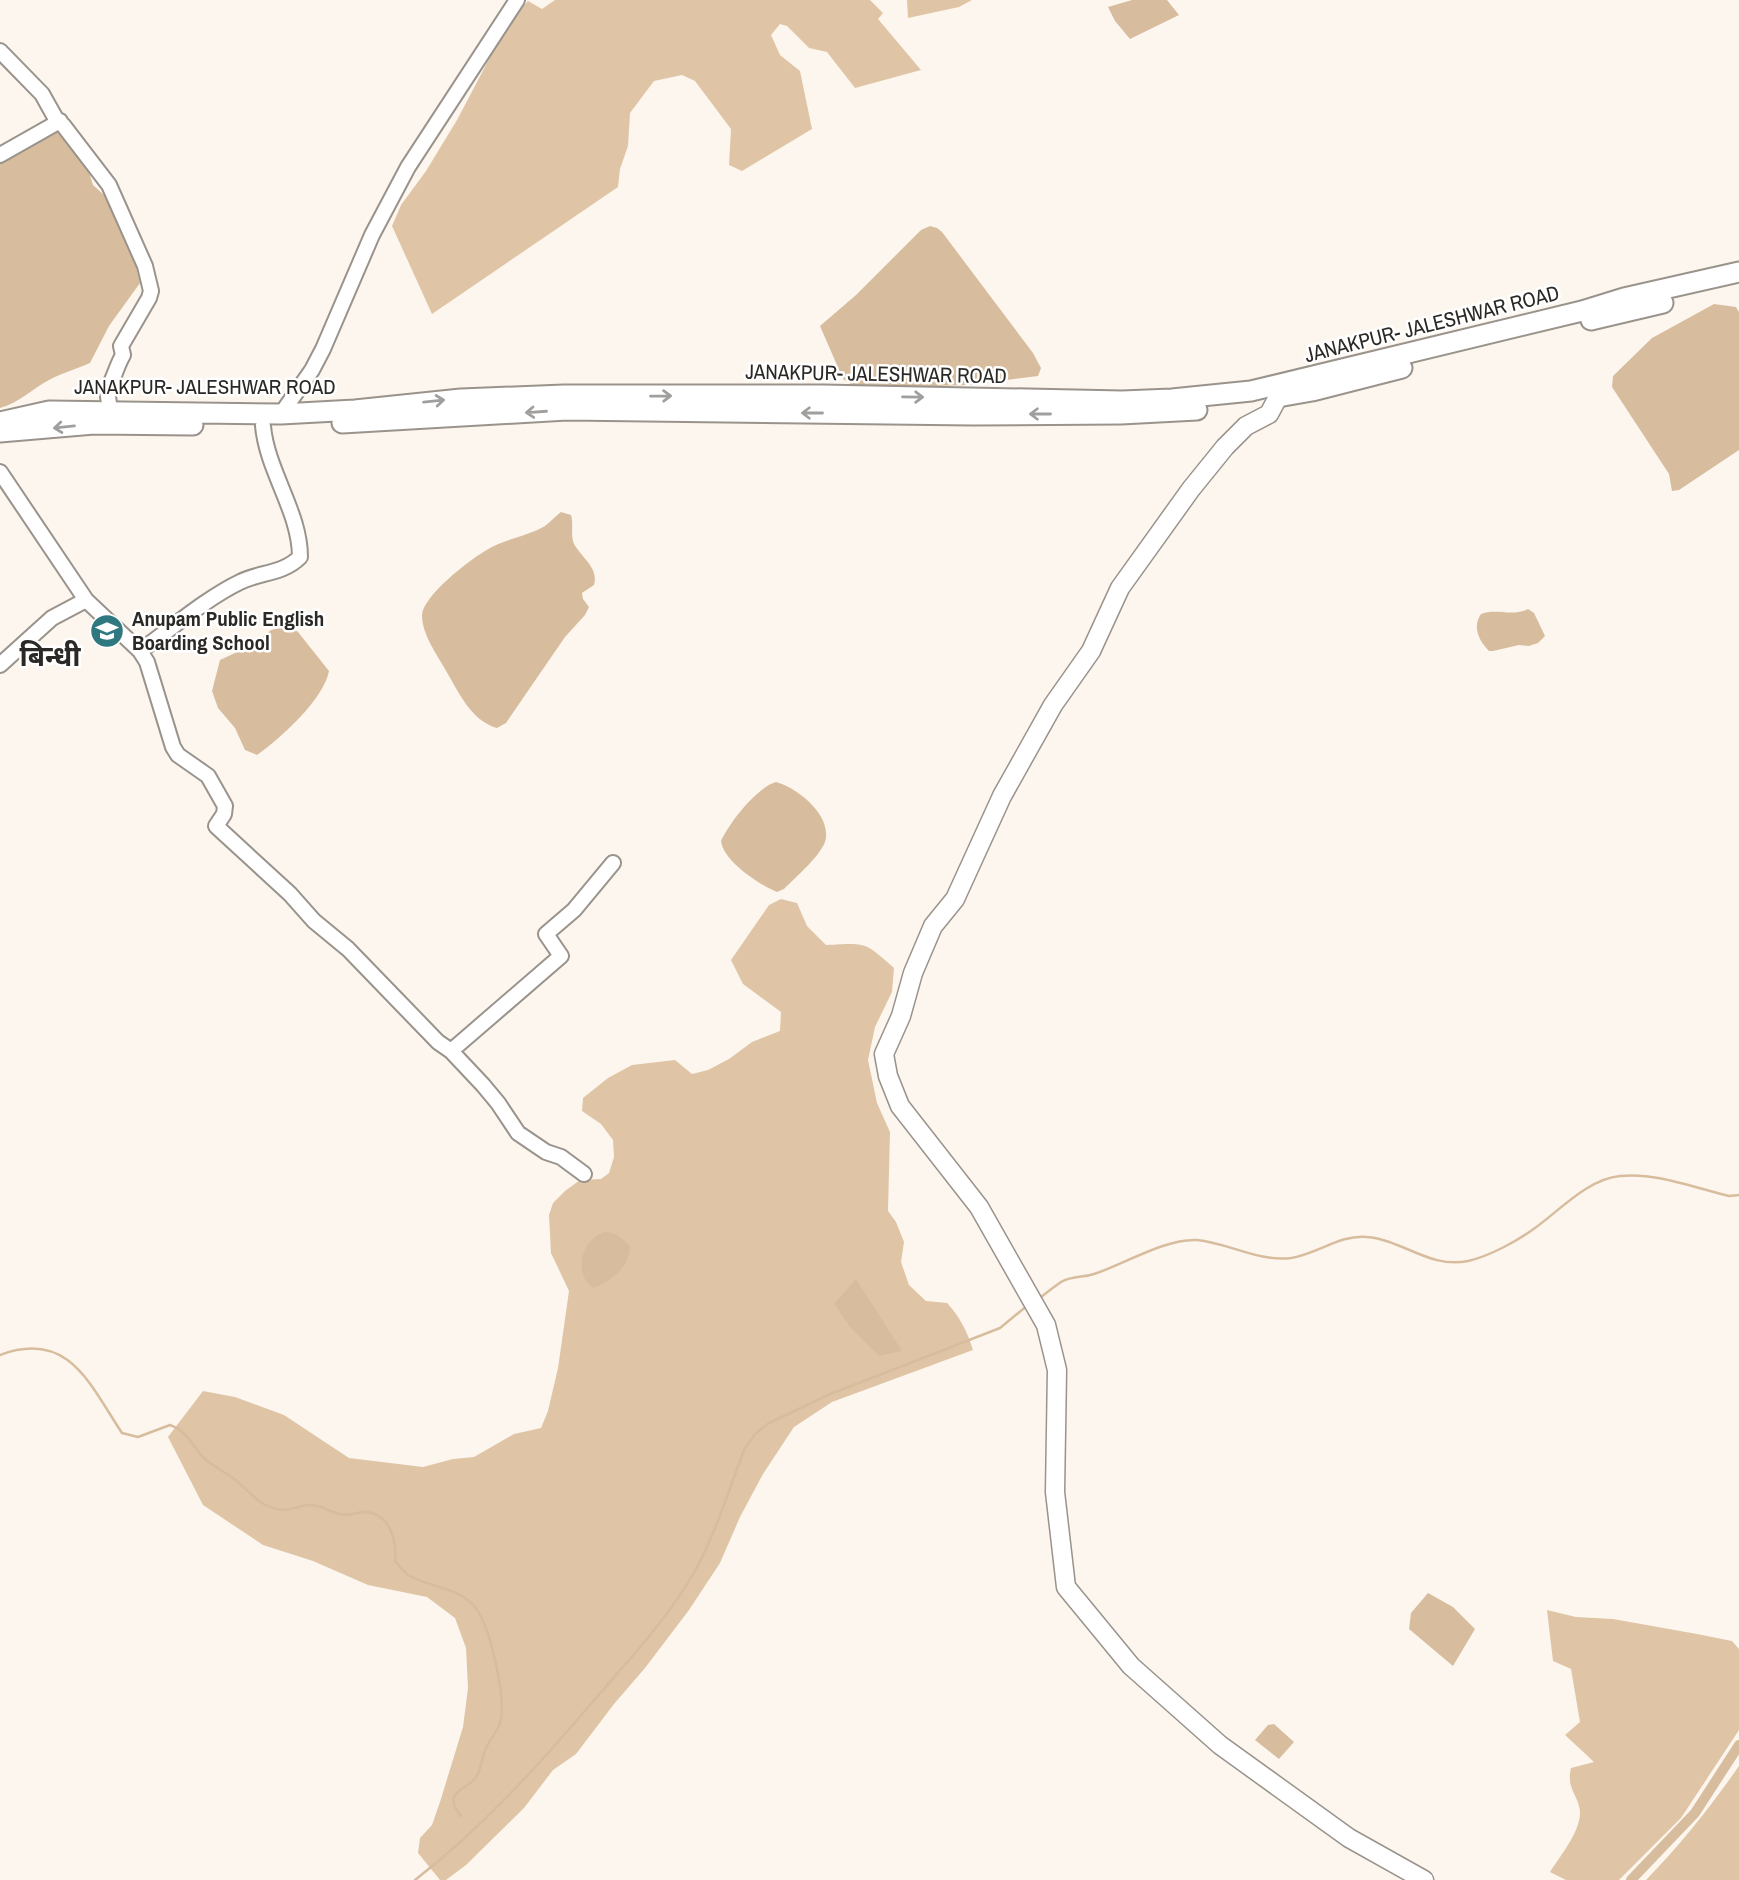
<svg xmlns="http://www.w3.org/2000/svg" width="1739" height="1880" font-family="'Archivo Narrow','Noto Sans Devanagari',sans-serif">
<rect width="100%" height="100%" fill="#fdf6ef"/>
<path fill="#dfc5a5" d="M555 0H870L883 13 878 19 921 70 855 88 827 52 809 48 787 26 780 24 771 35 780 55 800 71 812 129 742 171 729 165 731 129 695 81 682 75 654 81 630 113 628 146 620 169 618 187 432 314 392 226 401 205 426 171 457 120 508 23 528 1 542 9Z
M907 0H972L959 7 908 18Z
M781 899 797 903 807 926 826 945C866 943 864 941 894 968L892 992 875 1027 868 1060 877 1103 890 1132 888 1211 896 1222 904 1242 901 1262 909 1285 926 1301 947 1303C960 1317 967 1331 973 1350L832 1402 794 1427 763 1474 740 1517 720 1563 689 1610 645 1668 614 1704 576 1754 553 1770 524 1808 466 1865 446 1880H440L418 1853 420 1838 432 1825 440 1802 463 1727 468 1688 466 1648 455 1618 427 1597 368 1585 313 1561 263 1545 203 1505 168 1437 203 1391 235 1397 284 1415 349 1458 423 1467 453 1459 474 1457 514 1434 541 1428 548 1411 558 1368 569 1291 551 1253 549 1215 553 1203 565 1191 580 1180 601 1179 609 1173 614 1157 613 1140 601 1124 582 1111 583 1098 608 1078 632 1065 675 1060 692 1074 708 1070 729 1059 752 1042 780 1031 781 1012 743 984 731 960 769 905Z
M1547 1610 1576 1617 1613 1619 1697 1634 1732 1641 1739 1649V1730L1681 1818 1619 1880H1566L1550 1872C1560 1856 1581 1831 1580 1811 1578 1794 1566 1789 1571 1768L1594 1762 1565 1735 1580 1722 1571 1669 1553 1661Z
M1739 1766V1880H1646C1681 1844 1711 1806 1739 1766Z"/>
<path fill="#d7bd9e" d="M1132 0H1167L1179 15 1130 39 1115 21 1108 7Z
M58 129 89 172 93 185 104 195 133 254 140 283 109 326 90 363C76 369 62 373 49 380 32 389 19 403 0 408V158Z
M930 226 937 228 942 232 1033 353 1041 368 1038 376 968 385 868 388 851 384 843 379 820 326 856 295 921 230Z
M1714 304 1736 307 1739 312V450L1679 490 1672 491 1669 474 1612 387 1613 376 1652 338Z
M561 512 571 515C574 525 570 534 574 544 582 558 599 568 594 585L582 593 583 599 589 607 585 615 565 637 506 723 497 728C471 721 458 691 445 669 436 653 422 634 422 615 423 596 468 561 485 551 503 539 526 537 545 526 550 522 556 516 561 512Z
M1528 609 1534 613 1545 636 1538 643 1529 646 1519 645 1493 651H1489C1479 641 1472 627 1481 614 1496 608 1512 617 1528 609Z
M289 626 298 632 329 671C324 699 280 739 257 755L245 750 235 728 218 708 212 691 220 660 252 645 271 630Z
M776 782C798 788 833 816 825 842 820 856 795 878 784 889L777 892C760 885 723 861 721 841 729 823 757 787 776 782Z
M604 1232C616 1232 622 1238 630 1246 630 1266 611 1282 593 1288 572 1273 582 1240 604 1232Z
M856 1279 902 1351 879 1356 850 1327 834 1304Z
M1428 1593 1453 1607 1475 1629 1453 1666 1409 1629 1411 1613Z
M1274 1724 1294 1742 1279 1759 1255 1740 1268 1725Z"/>
<g fill="none" stroke-linecap="round" stroke-linejoin="round">
<path stroke="#d7bd9e" stroke-width="2.5" d="M1040 1298C1047 1292 1054 1287 1061 1282 1073 1275 1085 1278 1097 1273 1126 1263 1167 1238 1197 1240 1229 1243 1258 1262 1291 1258 1317 1254 1341 1234 1367 1237 1403 1240 1430 1269 1468 1261 1490 1256 1517 1241 1535 1228 1560 1210 1588 1179 1620 1176 1656 1172 1695 1188 1729 1196L1739 1195
M0 1355C69 1329 90 1385 122 1433L138 1437 170 1425C187 1431 191 1444 203 1457 212 1466 224 1471 234 1479 249 1490 257 1505 277 1509 289 1512 297 1506 308 1505 320 1504 328 1511 339 1514 348 1517 356 1512 365 1512 390 1513 397 1541 395 1561 400 1566 404 1573 410 1576 434 1589 464 1587 479 1613 491 1634 507 1699 500 1723 498 1731 491 1738 487 1746 483 1754 482 1762 479 1771 474 1791 438 1788 461 1816
M415 1880C486 1825 544 1759 602 1691 636 1652 671 1614 696 1569 716 1532 729 1490 744 1450L755 1434 769 1423 828 1395 1000 1328 1028 1305"/>
<path stroke="#d7bd9e" stroke-width="10" d="M1631 1880 1695 1813 1739 1745"/>
<g stroke="#99938c" stroke-width="18">
<path id="minor" d="M0 51 42 94 56 119 63 125 109 185 145 266 151 291 149 298 121 346 123 355C116 367 114 379 107 390L110 410
M0 155 60 121
M281 414 312 370 323 349 372 235 408 167 517 0
M0 472 86 600 140 651 147 662 173 747 178 755 208 776 225 806 224 814 216 826 290 894 314 921 348 949 438 1042 451 1051 483 1085 498 1103 518 1133 546 1152 561 1157 584 1174
M140 651C171 629 205 599 240 582 260 572 283 574 300 557 300 512 267 471 263 426
M0 665 52 618 86 600
M451 1051 561 956 546 934 574 910 613 863"/>
</g>
<g stroke="#99938c" stroke-width="21">
<path id="major" d="M1277 385 1278 397 1269 414 1246 426 1225 447 1191 489 1120 588 1091 651 1053 705 1002 796 955 899 933 926 913 973 901 1016 884 1054 888 1076 900 1106 979 1207 1046 1325 1057 1370 1055 1492 1066 1587 1131 1666 1220 1745 1349 1838 1424 1880"/>
</g>
<g stroke="#99938c" stroke-width="23">
<path id="highway" d="M1591 320 1663 303
M1278 397 1312 391 1402 368
M0 422 49 411 281 414 355 410 461 399 564 395H823L1122 401 1172 399 1251 391 1582 311 1624 298 1739 272
M342 423 567 410 973 415 1121 414 1197 410
M0 432 94 424 193 425"/>
</g>
<use href="#minor" stroke="#fff" stroke-width="14"/>
<use href="#major" stroke="#fff" stroke-width="18"/>
<use href="#highway" stroke="#fff" stroke-width="19"/>
</g>
<defs><path id="oneway-shaft" d="M-6 0H5M1.5-3L5.5 0L1.5 3" fill="none" stroke-width="1.6" stroke-linecap="round" stroke-linejoin="round" transform="scale(1.75)"/></defs>
<g stroke="#a09f9d">
<use href="#oneway-shaft" transform="translate(661 396) rotate(-1)"/>
<use href="#oneway-shaft" transform="translate(913 397) rotate(1)"/>
<use href="#oneway-shaft" transform="translate(434 401) rotate(-6)"/>
<use href="#oneway-shaft" transform="translate(536 412) rotate(176)"/>
<use href="#oneway-shaft" transform="translate(812 413) rotate(-180)"/>
<use href="#oneway-shaft" transform="translate(1040 414) rotate(180)"/>
<use href="#oneway-shaft" transform="translate(64 427) rotate(174)"/>
</g>
<defs>
<g id="school-disc" transform="scale(1.75)"><circle r="9.5" fill="#307880" stroke="#fff"/><path d="M0-5L7-2L0 1L-7-2ZM-4 1L0 2.5L4 1V4Q0 6-4 4Z" fill="#fff"/></g>
</defs>
<g fill-rule="evenodd">
<use href="#school-disc" x="107" y="631"/>
</g>
<g text-anchor="middle" stroke-width="5" stroke-linejoin="round" paint-order="stroke">
<g font-size="21" fill="#2b2926" stroke="#fff">
<text transform="translate(1432 324) rotate(-14)" y="7">JANAKPUR- JALESHWAR ROAD</text>
<text transform="translate(876 374) rotate(1)" y="7">JANAKPUR- JALESHWAR ROAD</text>
<text x="205" y="394">JANAKPUR- JALESHWAR ROAD</text>
</g>
<g font-size="21" font-weight="bold" fill="#2b2926" stroke="#fff" text-anchor="start">
<text x="132" y="626">Anupam Public English<tspan x="132" dy="24">Boarding School</tspan></text>
</g>
<g font-size="28" font-weight="bold" fill="#2b2926" stroke="#fff">
<text x="50" y="666">बिन्धी</text>
</g>
</g>
</svg>
